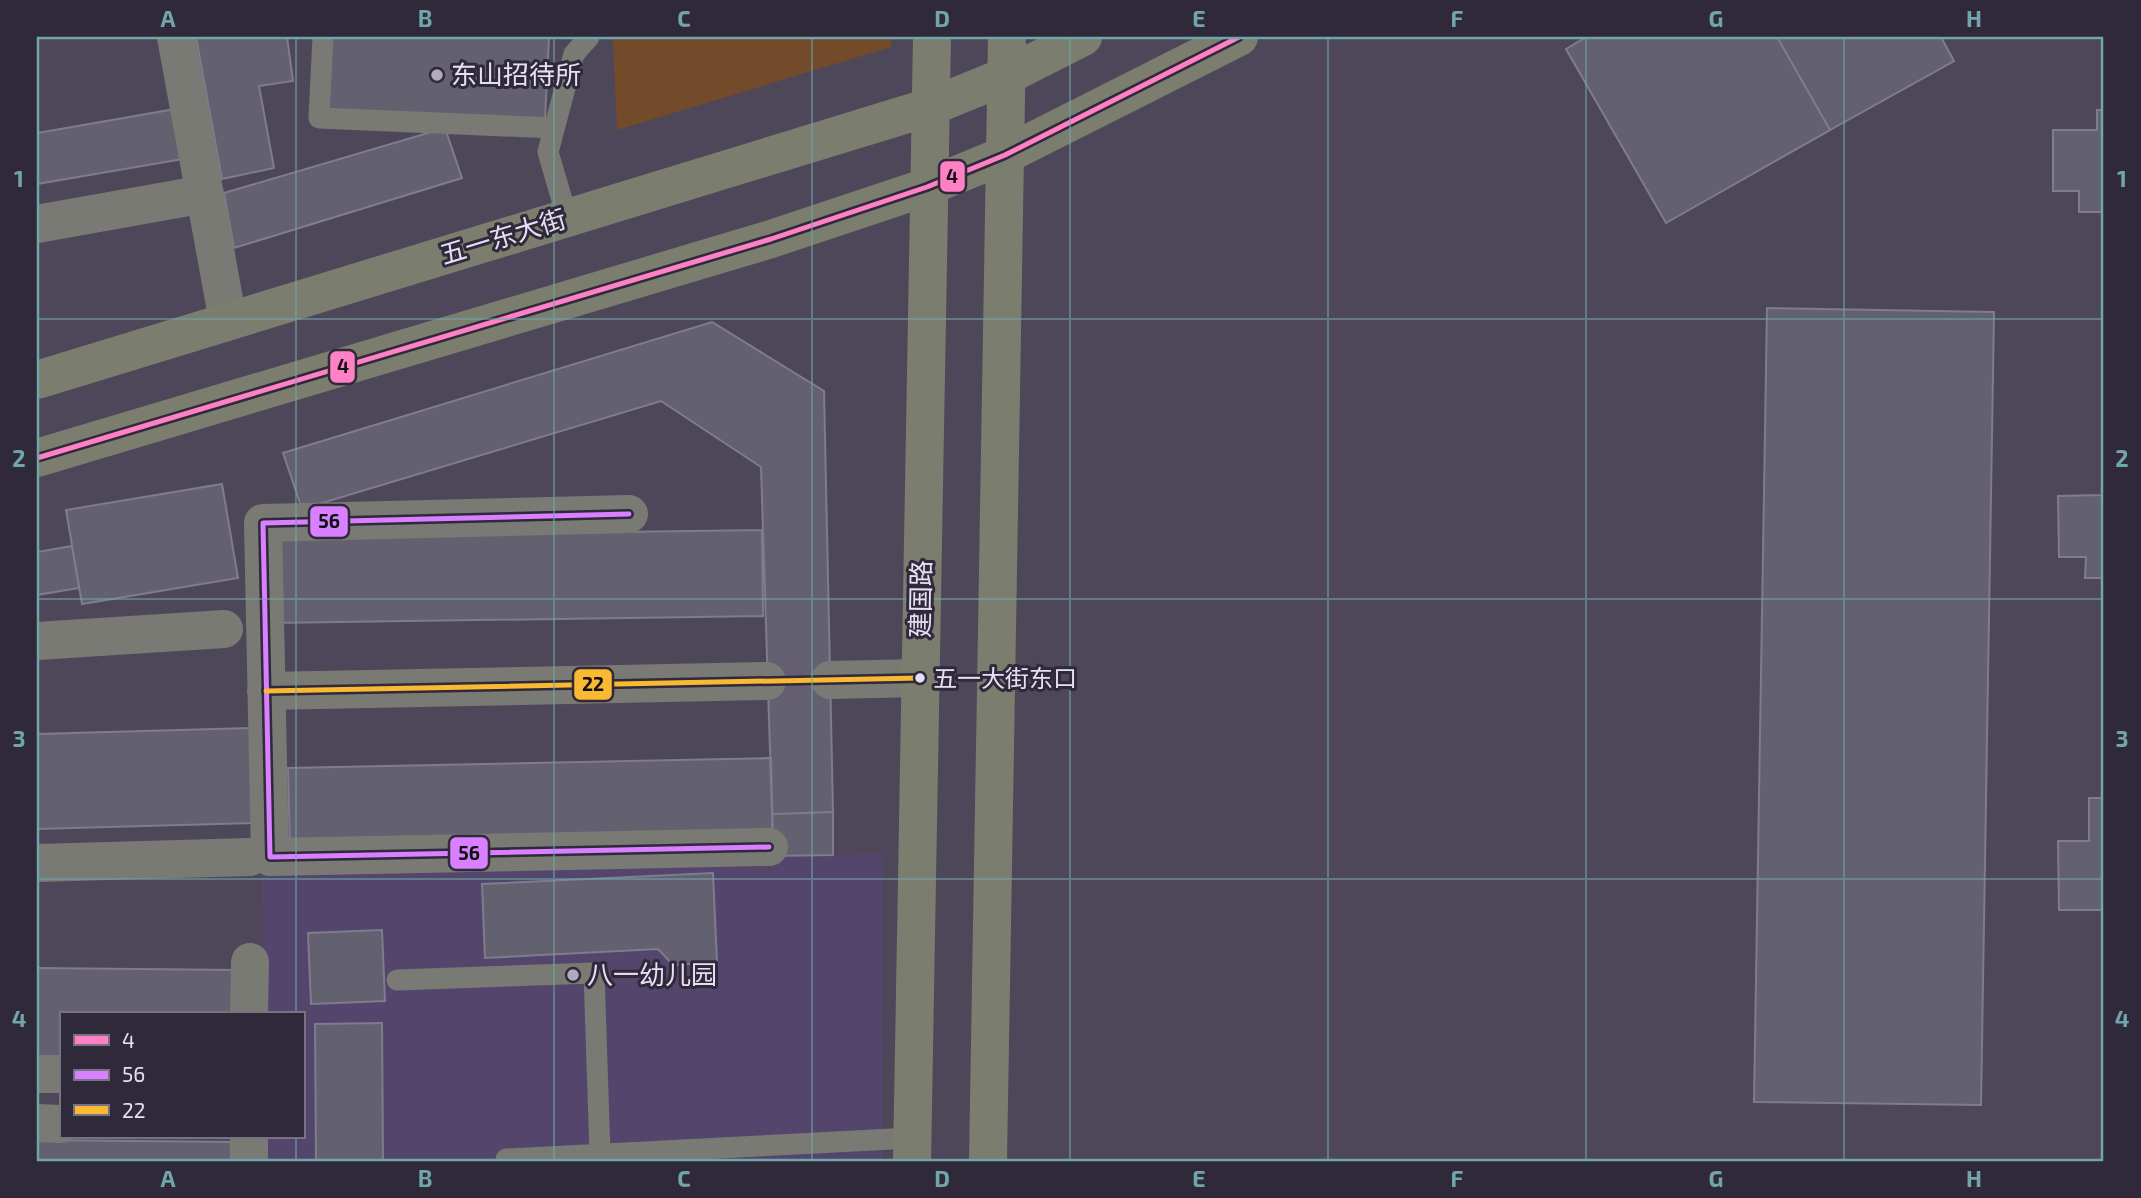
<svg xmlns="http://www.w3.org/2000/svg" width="2141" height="1198" font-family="'Exo 2','Noto Sans SC',sans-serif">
<rect width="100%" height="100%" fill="#4e475a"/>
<path fill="#54456c" d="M883 854 882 1161H265V1137H303V1014H264L262 864Z"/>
<path fill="#744b2a" d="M615 37H891V47L617 130 613 39Z"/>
<path fill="#636070" stroke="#7e7c8d" stroke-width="2" d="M196 37H287L293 81 259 86 274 168 222 179Z
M329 37H549L545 120 326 113Z
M1586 37H1777L1830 130 1666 223 1566 49Z
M1777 37H1941L1954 61 1830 130Z
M181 108 189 158 37 184V133Z
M2097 110H2104V212H2079V191H2053V130H2097Z
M445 128 462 178 234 248 224 193Z
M1767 308 1994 312 1981 1105 1754 1102Z
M712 322 824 391 833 812 772 814 761 467 661 401 302 509 283 453Z
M2103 475 2104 578H2085L2086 557H2059L2058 496 2103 495Z
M222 484 238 578 82 604 66 510Z
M762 530 763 616 271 623 270 537Z
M72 546 79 588 37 595V552Z
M250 728 253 823 37 829V734Z
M771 758 773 840 290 851 288 768Z
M2089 798H2104V910H2059L2058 841H2089Z
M833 812V855L773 856 772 814Z
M713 873 717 962 673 965 658 949 485 958 482 884Z
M382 930 385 1001 311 1004 308 933Z
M37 968 239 970V1014H61V1059H37Z
M382 1023 383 1161H316L315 1024Z
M37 1140 237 1142V1161H37Z"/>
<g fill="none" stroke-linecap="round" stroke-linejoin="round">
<path stroke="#655e71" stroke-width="38" stroke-dasharray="38 19" stroke-linecap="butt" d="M767 681 830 680"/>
<path stroke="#797a74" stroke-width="21" d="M323 37 319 118 554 128
M567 217 548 152 574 54 589 37
M397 980 594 973 600 1154
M506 1159 912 1138"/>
<path stroke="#797a74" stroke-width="38" d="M176 37 228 321
M37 224 205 194
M629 514 263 523 270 857 769 847
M37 641 224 629
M830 680 920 678
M266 691 767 681
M37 863 250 857
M249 1014 250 962
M37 1074H61
M37 1123 61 1124
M249 1161V1137"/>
<path stroke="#7b7e6f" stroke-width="38" d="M37 380 930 107 1006 76 1083 37
M37 458 771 239 927 187 1005 155 1239 37
M912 1161 932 37
M988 1161 1007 37"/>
<g stroke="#2f293a" stroke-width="10">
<path id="bus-1" d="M37 458 771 239 927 187 1005 155 1239 37"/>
</g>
<g stroke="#2f293a" stroke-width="10">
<path id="bus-2" d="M629 514 263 523 270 857 769 847"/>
</g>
<g stroke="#2f293a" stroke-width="10">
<path id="bus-3" d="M266 691 920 678"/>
</g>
<use href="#bus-1" stroke="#ff80c5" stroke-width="5"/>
<use href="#bus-2" stroke="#d880ff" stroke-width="5"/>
<use href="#bus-3" stroke="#fab933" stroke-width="5"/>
</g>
<path fill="none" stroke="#70a5ab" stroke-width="2" stroke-opacity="0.55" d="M296 37V1014M554 37V1161M812 37V1161M1070 37V1161M1328 37V1161M1586 37V1161M1844 37V1161M37 319H2104M37 599H2104M37 879H2104M296 1137V1161"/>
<g fill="#b1aabf" stroke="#2f293a" stroke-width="2.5">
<circle cx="437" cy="75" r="7"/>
<circle cx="573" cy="975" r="7"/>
</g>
<circle fill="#e6dff5" stroke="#2f293a" stroke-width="2.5" cx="920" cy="678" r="6"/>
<g text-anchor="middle" stroke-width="6" stroke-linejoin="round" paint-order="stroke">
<g font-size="24" fill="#e6dff5" stroke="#2f293a" text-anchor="start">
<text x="933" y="687">五一大街东口</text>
</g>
<g font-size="26" fill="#e6dff5" stroke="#2f293a" text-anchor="start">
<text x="451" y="84">东山招待所</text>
<text x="587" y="984">八一幼儿园</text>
</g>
<g font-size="26" fill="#e6dff5" stroke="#2f293a">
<text transform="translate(503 237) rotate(-17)" y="9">五一东大街</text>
<text transform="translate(921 599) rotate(-89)" y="9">建国路</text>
</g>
</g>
<g stroke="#2f293a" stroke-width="2.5">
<rect x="939" y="160" width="27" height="33" rx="7" fill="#ff80c5"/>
<rect x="329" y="350" width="27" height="34" rx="7" fill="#ff80c5"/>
<rect x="309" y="505" width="40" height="33" rx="7" fill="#d880ff"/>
<rect x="573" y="668" width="40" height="33" rx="7" fill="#fab933"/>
<rect x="449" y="836" width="40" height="34" rx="7" fill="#d880ff"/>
</g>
<g font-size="19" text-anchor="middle" font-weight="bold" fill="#111">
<text x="952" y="183">4</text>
<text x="343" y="373">4</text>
<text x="329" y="528">56</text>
<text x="593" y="691">22</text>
<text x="469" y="860">56</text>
</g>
<rect width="2141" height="1198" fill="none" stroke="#2f293a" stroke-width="77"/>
<rect x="60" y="1012" width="245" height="126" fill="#2f293a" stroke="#787285" stroke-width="2"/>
<rect x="74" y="1035" width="35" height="10" fill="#ff80c5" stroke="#787285" stroke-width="2"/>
<text x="122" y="1048" font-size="21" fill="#e6dff5">4</text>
<rect x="74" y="1070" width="35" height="10" fill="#d880ff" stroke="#787285" stroke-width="2"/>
<text x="122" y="1082" font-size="21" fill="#e6dff5">56</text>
<rect x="74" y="1105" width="35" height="10" fill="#fab933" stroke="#787285" stroke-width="2"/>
<text x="122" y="1118" font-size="21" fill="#e6dff5">22</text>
<rect x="38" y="38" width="2064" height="1122" fill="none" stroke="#70a5ab" stroke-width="2.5"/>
<g font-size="23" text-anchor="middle" font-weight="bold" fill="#70a5ab">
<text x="168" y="27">A</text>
<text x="425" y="27">B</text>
<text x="684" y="27">C</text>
<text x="942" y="27">D</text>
<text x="1199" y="27">E</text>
<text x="1457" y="27">F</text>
<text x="1716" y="27">G</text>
<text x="1974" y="27">H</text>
<text x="19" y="187">1</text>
<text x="2122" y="187">1</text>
<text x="19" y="467">2</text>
<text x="2122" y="467">2</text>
<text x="19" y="747">3</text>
<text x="2122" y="747">3</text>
<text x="19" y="1027">4</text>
<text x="2122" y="1027">4</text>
<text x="168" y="1187">A</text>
<text x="425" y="1187">B</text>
<text x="684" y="1187">C</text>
<text x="942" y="1187">D</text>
<text x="1199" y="1187">E</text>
<text x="1457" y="1187">F</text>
<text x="1716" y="1187">G</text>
<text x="1974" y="1187">H</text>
</g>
</svg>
